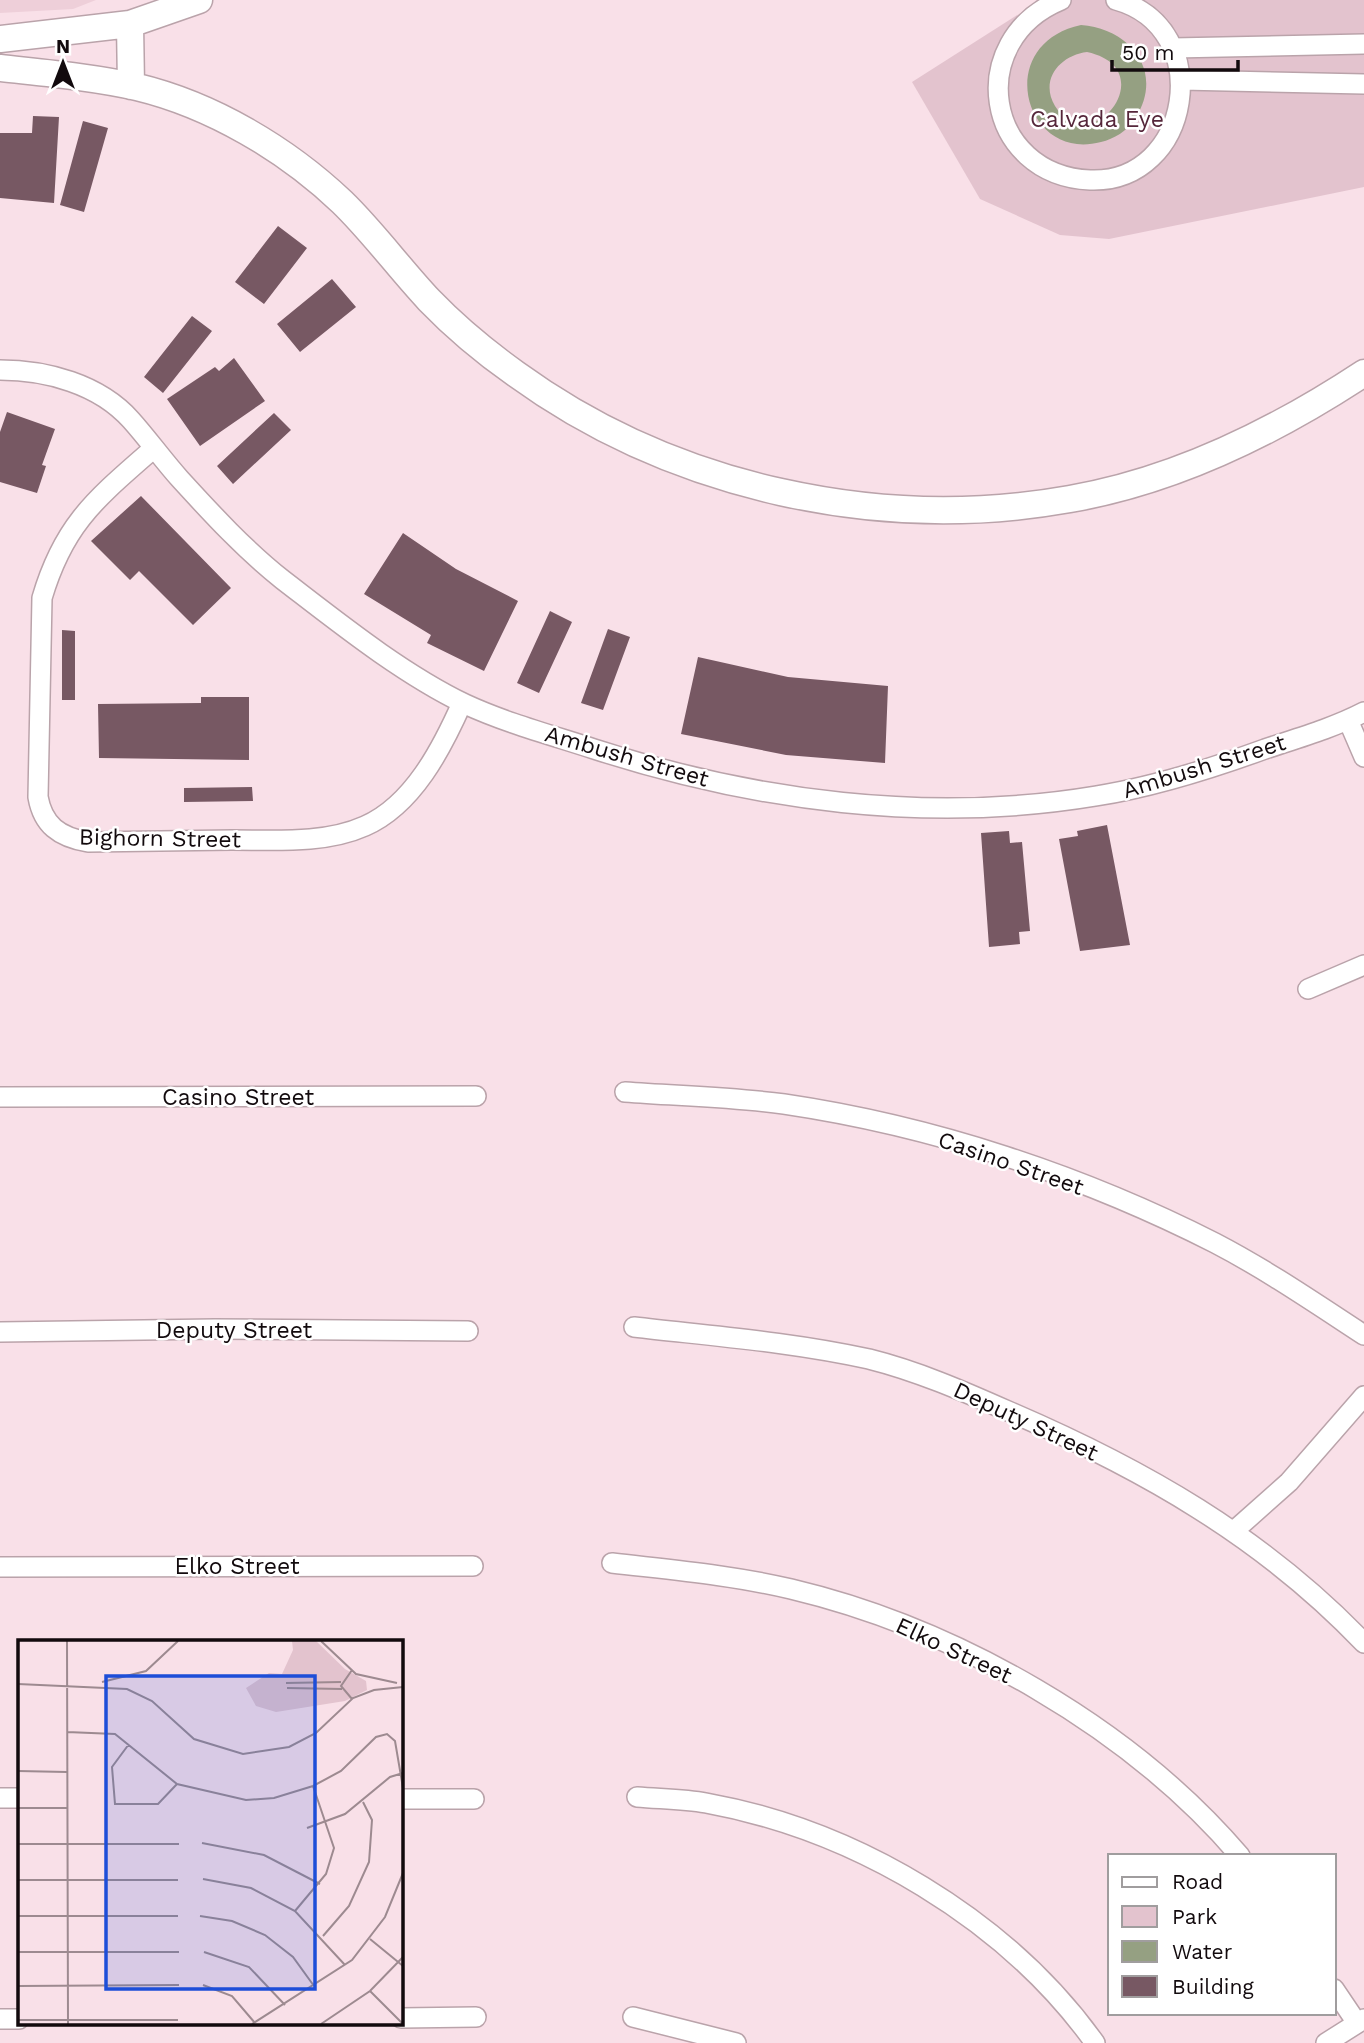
<svg xmlns="http://www.w3.org/2000/svg" width="1364" height="2043" font-family="'Work Sans',sans-serif">
<rect width="100%" height="100%" fill="#f9e0e8"/>
<path fill="#eecfd9" d="M0 0H96L73 9 0 13Z"/>
<path fill="#e3c3ce" d="M1041 0H1364V187L1109 239 1060 235 980 199 912 82Z"/>
<path fill="#95a082" fill-rule="evenodd" d="M1081 25C1131 29 1165 72 1135 119 1127 131 1114 139 1101 142 1024 163 992 44 1081 25ZM1087 52C1165 69 1090 164 1055 106 1039 79 1061 55 1087 52Z"/>
<path fill="#775863" d="M33 116 59 117 54 203 0 198V133H32Z
M83 121 108 128 84 212 60 205Z
M278 226 307 248 264 304 235 282Z
M332 279 356 307 300 352 277 324Z
M192 316 212 331 163 393 144 377Z
M234 358 265 401 200 446 167 399 215 367 219 371Z
M7 412 55 429 42 465 46 466 37 493 0 482V432Z
M274 413 291 430 233 484 217 466Z
M141 496 231 588 193 625 139 571 130 580 91 541Z
M403 533 456 569 518 601 484 671 427 643 431 635 364 594Z
M550 611 572 622 539 693 517 683Z
M608 629 630 637 603 710 581 703Z
M62 630 75 631V700H62Z
M698 657 788 677 888 686 885 763 786 755 681 734Z
M201 697H249V760L99 758 98 704 201 703Z
M252 787 253 801 184 802V788Z
M1107 825 1130 945 1080 951 1059 839 1078 836 1077 831Z
M1009 831 1010 843 1022 842 1030 931 1019 932 1020 944 989 947 981 833Z"/>
<g fill="none" stroke-linecap="round" stroke-linejoin="round">
<g stroke="#baa3aa" stroke-width="22">
<path id="minor" d="M1061 0C964 40 984 175 1090 180 1192 184 1217 28 1116 0
M1173 48 1364 44
M1182 80 1364 84
M0 370C46 370 99 384 131 420 148 439 163 460 180 479 212 514 245 550 283 580 339 623 401 673 465 704 506 723 551 735 594 749 755 801 928 824 1096 796 1154 787 1210 769 1265 749 1298 738 1333 728 1364 712
M154 448C97 498 64 523 42 598L38 797C43 825 59 837 88 842 136 841 184 841 232 840 275 840 325 844 365 826 413 805 442 748 462 703
M1348 720 1364 757
M1308 989 1364 965
M625 1092C678 1096 732 1097 784 1104 933 1126 1081 1175 1215 1243 1267 1270 1315 1303 1364 1335
M0 1097 476 1096
M634 1327C712 1336 792 1342 869 1359 917 1371 963 1391 1008 1411 1141 1468 1263 1537 1364 1643
M0 1332 215 1329 468 1331
M1235 1530 1289 1482 1364 1396
M612 1563C672 1570 732 1575 791 1589 955 1628 1130 1727 1240 1856
M0 1567 473 1566
M637 1797C660 1799 684 1799 706 1803 855 1830 1006 1919 1095 2043
M0 1798H19
M401 1799H474
M1334 1989 1357 2023
M633 2017 736 2043
M401 2018 476 2017
M0 2019H19
M1326 2043 1364 2019"/>
</g>
<g stroke="#baa3aa" stroke-width="29">
<path id="secondary" d="M130 24 131 86
M0 39 130 24 199 0
M0 68C45 73 92 77 137 87 212 105 286 149 342 202 373 232 399 268 429 300 455 327 485 352 516 374 673 488 880 533 1070 499 1175 481 1276 431 1364 373"/>
</g>
<use href="#minor" stroke="#fff" stroke-width="19"/>
<use href="#secondary" stroke="#fff" stroke-width="26"/>
</g>
<g text-anchor="middle" stroke-width="5" stroke-linejoin="round" paint-order="stroke">
<g font-size="23" fill="#55263a" stroke="#fff">
<text x="1097" y="127">Calvada Eye</text>
</g>
<g font-size="23" fill="#120a0d" stroke="#fff">
<text transform="translate(627 756) rotate(16)" y="8">Ambush Street</text>
<text transform="translate(1204 766) rotate(-17)" y="8">Ambush Street</text>
<text transform="translate(160 838) rotate(1)" y="8">Bighorn Street</text>
<text x="238" y="1105">Casino Street</text>
<text transform="translate(1011 1163) rotate(19)" y="8">Casino Street</text>
<text x="234" y="1338">Deputy Street</text>
<text transform="translate(1026 1421) rotate(25)" y="8">Deputy Street</text>
<text x="237" y="1574">Elko Street</text>
<text transform="translate(954 1650) rotate(25)" y="8">Elko Street</text>
</g>
</g>
<g transform="translate(18 1640)">
<rect width="385" height="385" fill="#f9e0e8"/>
<path d="M274 1H298L327 29 348 41 349 50 327 61 258 72 238 66 228 48 251 33 264 34 275 10Z" fill="#e3c3ce"/>
<path fill="none" stroke="#9d8a90" stroke-width="2" d="M49 1 50 384M303 1 338 34 379 43M334 30 323 46 334 59M84 42 128 31 160 1M268 43 323 42M0 44 109 49 134 61 176 99 225 114 271 107 298 93 335 58 356 50 385 47M269 48 324 49M49 92 97 94 159 144 228 160 256 158 295 146 323 131 358 97 369 94 377 101 385 148M111 104 94 127 97 164H140L159 144M0 131 49 132M0 168H49M289 188 327 174 372 137 385 133M184 203 246 215 302 244M0 204H161M185 239 233 248 277 271 327 325M0 240H160M277 271 308 234 316 208 295 146M0 276H160M182 276 214 281 247 295 275 317 296 346M305 296 331 266 351 222 354 180 345 162M352 299 385 326M0 312H161M186 312 231 327 267 365M185 345 214 356 237 383M0 346 161 345M352 351 385 384M0 380H160M234 384 334 320 367 277 385 233M303 384 352 351 385 317"/>
<path fill="#1d4ed8" fill-opacity="0.15" stroke="#1d4ed8" stroke-width="3.5" d="M88 36H297V349H88Z"/>
<rect width="385" height="385" fill="none" stroke="#120a0d" stroke-width="3.5"/>
</g>
<rect x="1108" y="1854" width="228" height="161" fill="#ffffff" stroke="#a09d9e" stroke-width="2"/>
<rect x="1122" y="1877" width="35" height="10" fill="#ffffff" stroke="#a09d9e" stroke-width="2"/>
<text x="1172" y="1889" font-size="21" fill="#120a0d">Road</text>
<rect x="1122" y="1906" width="35" height="21" fill="#e3c3ce" stroke="#a09d9e" stroke-width="2"/>
<text x="1172" y="1924" font-size="21" fill="#120a0d">Park</text>
<rect x="1122" y="1941" width="35" height="21" fill="#95a082" stroke="#a09d9e" stroke-width="2"/>
<text x="1172" y="1959" font-size="21" fill="#120a0d">Water</text>
<rect x="1122" y="1976" width="35" height="21" fill="#775863" stroke="#a09d9e" stroke-width="2"/>
<text x="1172" y="1994" font-size="21" fill="#120a0d">Building</text>
<g transform="translate(63 63)" stroke="#ffffff" stroke-width="5" paint-order="stroke">
<path d="M0-5L12 26L0 18L-12 26Z" fill="#120a0d"/>
<text y="-10" font-size="19" font-weight="bold" text-anchor="middle" fill="#120a0d">N</text>
</g>
<path d="M1112 60v10h126v-10" fill="none" stroke="#120a0d" stroke-width="3.5"/>
<text x="1122" y="60" font-size="21" fill="#120a0d" stroke="#ffffff" stroke-width="5" paint-order="stroke">50 m</text>
</svg>
